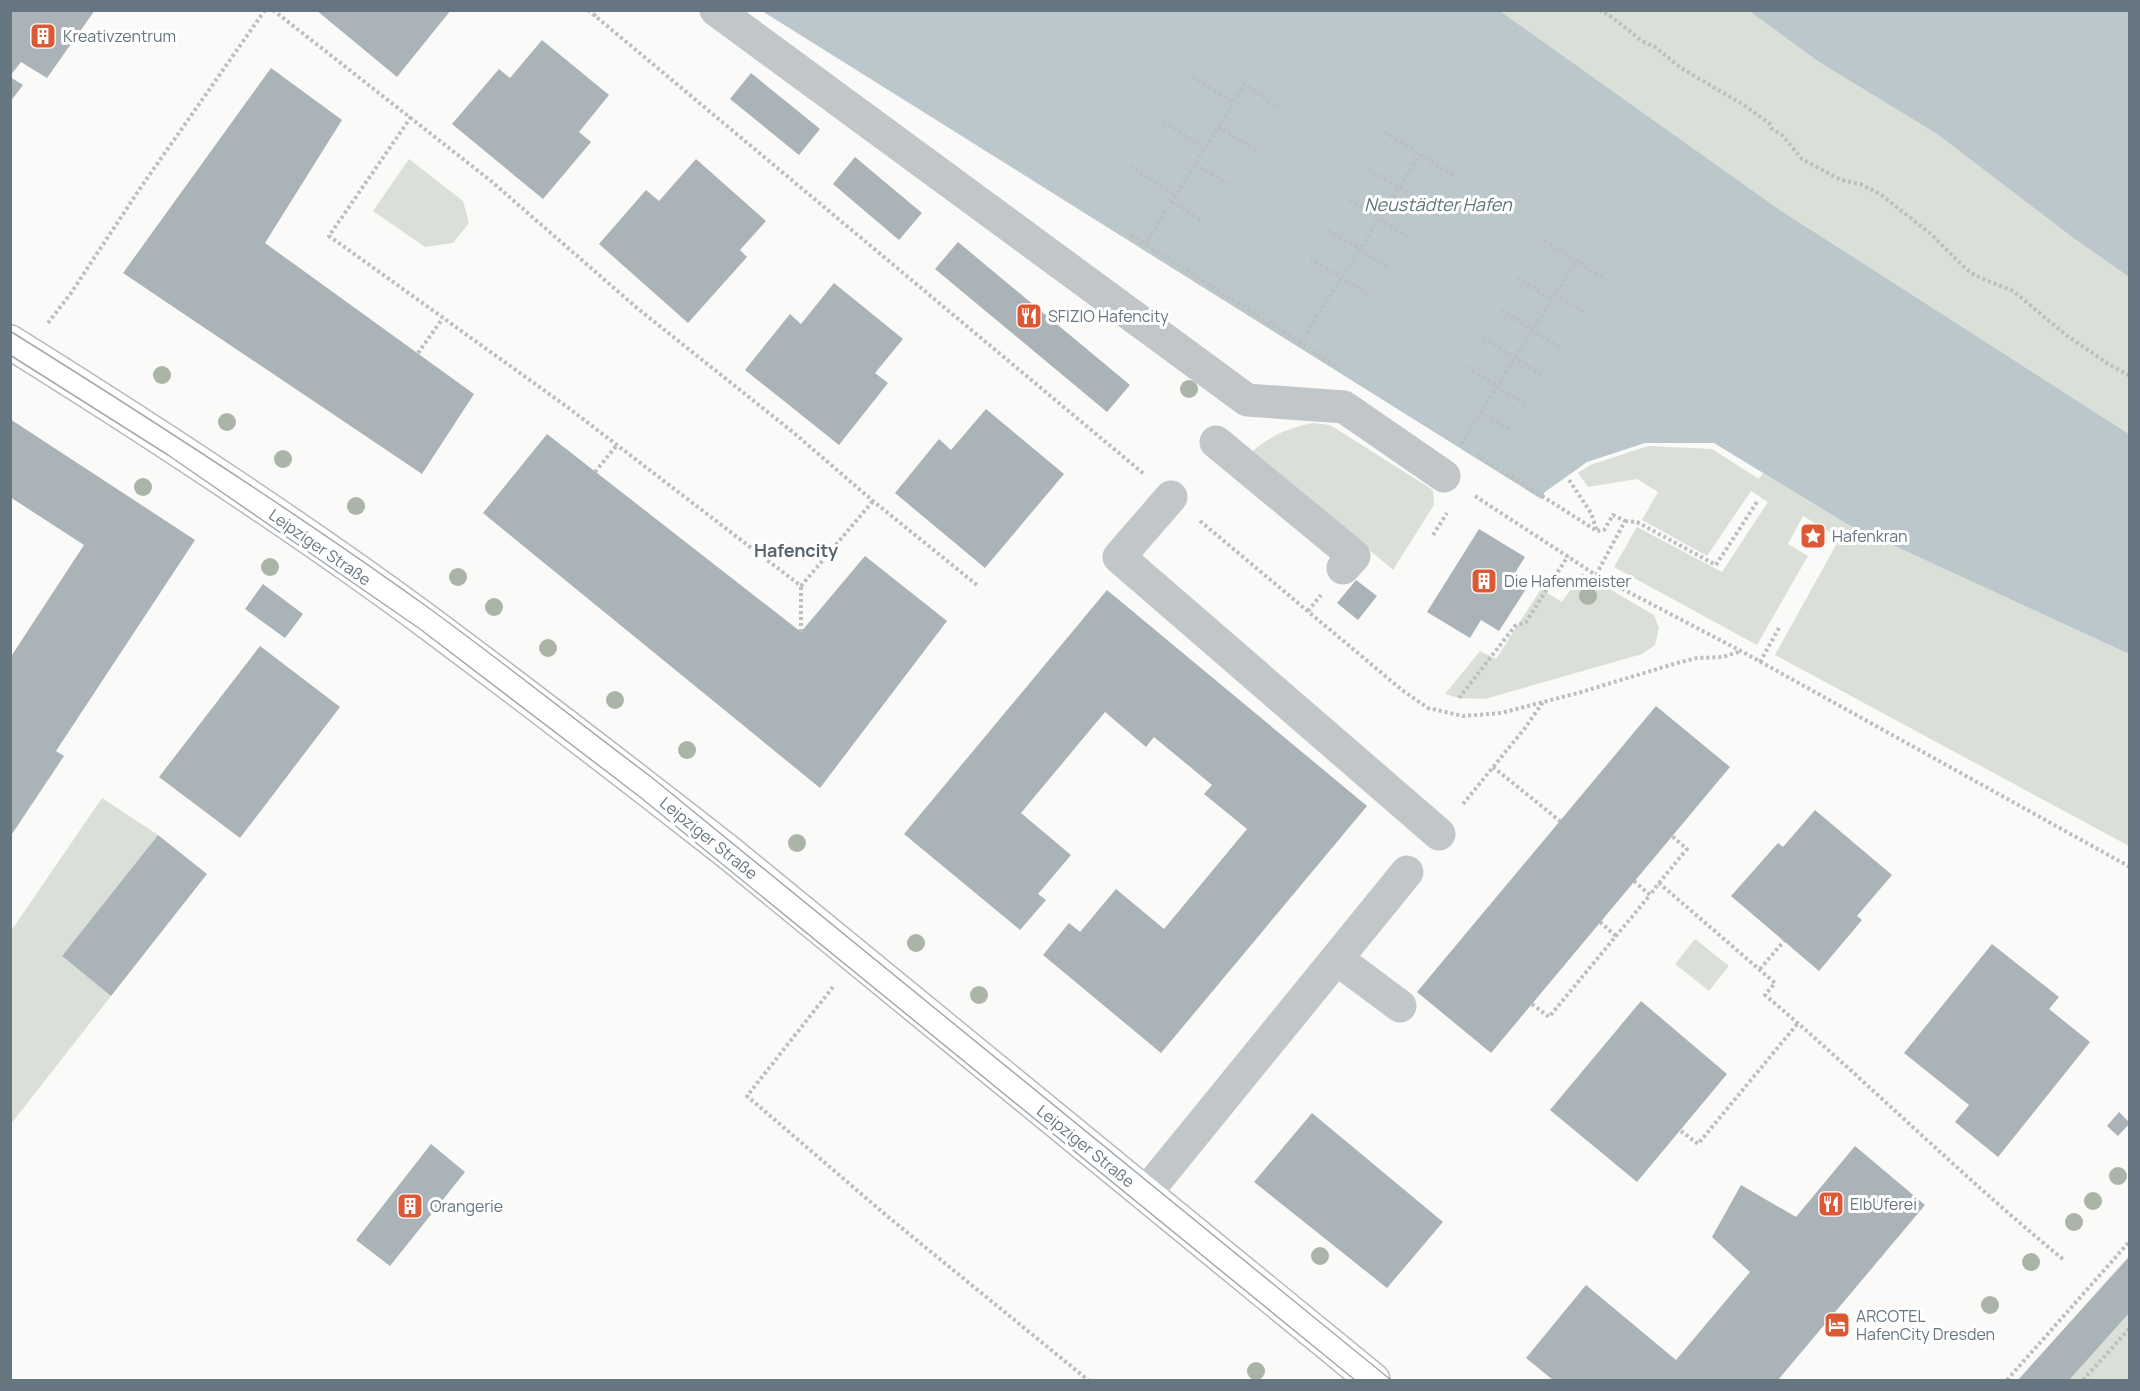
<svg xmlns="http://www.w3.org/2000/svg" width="2140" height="1391" font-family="Manrope,sans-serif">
<rect width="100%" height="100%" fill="#fafaf8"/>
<path fill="#dadfd7" d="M1500 11H1749L1819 62 1937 134 2072 237 2129 277V434L1777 208Z
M409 159 463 201 469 223 453 243 425 247 373 211Z
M1313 423 1330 425 1433 490 1434 505 1393 570 1253 451C1271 435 1289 428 1313 423Z
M1648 446 1712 449 1759 479 1763 473 1847 524 2129 654V846L1775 655 1840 538 1803 516 1788 544 1808 556 1757 645 1614 567 1637 527 1722 572 1768 502 1751 491 1707 556 1642 520 1658 492 1637 479 1588 487 1578 473 1590 465Z
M1582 573 1654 615 1659 628 1655 645 1642 654 1485 699 1459 698 1445 694 1480 651 1496 659 1541 589 1562 602Z
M102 798 158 835 62 956 111 996 11 1124V931Z
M1695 939 1729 966 1709 991 1675 964Z
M2129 1256V1380H2018Z"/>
<path fill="#bbc7cb" d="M762 11H1500L1777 208 2129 434V654L1847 524 1714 443H1645L1587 462 1545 492 1541 499Z
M1749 11H2129V277L2072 237 1937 134 1819 62Z"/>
<path fill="#aab3b8" d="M10 10H95L47 78 21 62 10 76Z
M316 10H451L397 77Z
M542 40 609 95 579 132 591 142 543 199 452 124 499 69 510 78Z
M271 68 342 120 265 243 474 394 422 474 123 273Z
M751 73 820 129 799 155 730 99Z
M10 77 23 85 10 102Z
M855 157 922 213 899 240 833 184Z
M696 159 766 221 740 250 747 257 688 323 599 244 646 190 659 201Z
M958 242 1130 385 1107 412 935 269Z
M834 283 903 339 875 373 888 383 839 445 745 370 790 314 801 324Z
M986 409 1064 474 985 568 895 493 939 439 951 450Z
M10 419 195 540 56 751 64 756 10 837V658L84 545 10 497Z
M547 434 801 632 865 556 947 621 820 788 483 513Z
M1479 529 1525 557 1513 576 1528 586 1499 631 1481 620 1470 638 1427 612Z
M1356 580 1377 596 1358 620 1337 603Z
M263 584 303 614 285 638 245 609Z
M1107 590 1367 806 1161 1053 1043 955 1069 923 1080 932 1116 889 1164 929 1247 829 1204 794 1212 785 1154 737 1146 747 1105 712 1021 813 1071 855 1038 894 1046 900 1020 930 904 834Z
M260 646 340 707 240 838 159 777Z
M1656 706 1730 767 1491 1053 1417 992Z
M1815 810 1892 875 1857 916 1862 920 1819 971 1731 896 1778 843 1783 847Z
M158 835 207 874 111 996 62 956Z
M1992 944 2059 997 2049 1009 2090 1042 1998 1157 1955 1122 1969 1105 1904 1053Z
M1641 1001 1727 1074 1637 1182 1550 1110Z
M2119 1112 2130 1123 2118 1136 2107 1126Z
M1312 1113 1443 1222 1387 1288 1254 1182Z
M431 1144 465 1172 390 1266 356 1240Z
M1855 1146 1925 1205 1778 1380H1553L1526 1358 1586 1285 1676 1360 1750 1272 1712 1237 1741 1185 1796 1217Z
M2130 1256V1312L2069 1380H2018Z"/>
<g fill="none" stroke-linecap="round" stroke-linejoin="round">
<g stroke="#b5babe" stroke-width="36">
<path id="major" d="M10 342C154 432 297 525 433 626 532 700 631 776 728 852L1373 1380"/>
</g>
<path stroke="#bcbfc1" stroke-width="4" stroke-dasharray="3 3" stroke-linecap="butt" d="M273 10 491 181 637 308 794 433 873 501 977 585
M588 10 1144 474
M1599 10 1609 15 1642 41 1655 47 1681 68 1744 105 1769 123 1771 128 1783 136 1802 159 1841 180 1860 184 1880 194 1931 234 1965 268 1976 276 2013 291 2066 335 2107 363 2130 376
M594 16 598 10
M1193 77 1234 103
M411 117 329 236 566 406 801 586 873 501
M1163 122 1205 148
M1218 127 1257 151
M1385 132 1453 175
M1195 164 1230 186
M1130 166 1176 195
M1369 169 1427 205
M1349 200 1408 237
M1172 202 1201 220
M1329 230 1389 268
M1131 235 1340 368
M1544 241 1605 279
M1145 244 1245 84 1278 108
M1310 258 1370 296
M1517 278 1551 299
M1555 294 1586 313
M1501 310 1562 349
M48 323 71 293 141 187 265 10
M1483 338 1544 376
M1300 343 1420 154
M418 353 443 318
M1467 367 1527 405
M1481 412 1510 430
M1461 444 1576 261
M1476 454 1597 531
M595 472 617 445
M1569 480 1591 513 1597 531
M1475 496 1596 575 1741 651 2130 867
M1200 521 1402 690 1428 708 1463 716 1501 713 1578 693 1677 663 1697 658 1723 657 1741 651
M1625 521 1637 522 1716 565 1757 502
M1433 535 1447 513
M1596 575 1625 521 1613 515 1604 530 1597 531
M1308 611 1321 595
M801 632V586
M1760 662 1779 628
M1459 698 1515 626 1526 622 1568 556
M1493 767 1560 821
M1463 804 1525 728 1543 702
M1634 881 1650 895 1659 883 1775 983 1765 995C1867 1081 1961 1176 2064 1260
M1659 883 1687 849 1672 836
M1600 922 1616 936
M1760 969 1784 941
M833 987 747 1096 887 1216 1088 1380
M1532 1004 1549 1017 1650 895
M1681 1131 1698 1144 1798 1023
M2007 1380 2130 1241
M2083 1380 2130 1328"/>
<path stroke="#c1c6c9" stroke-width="33" d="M716 10 1247 400 1344 407 1444 476
M1216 442 1354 556 1343 568
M1171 497 1119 557 1439 834
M1337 959 1400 1006
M1145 1194 1407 872"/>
<use href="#major" stroke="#fff" stroke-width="33"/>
<path stroke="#a3aaaf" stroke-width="1.5" d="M10 331C151 419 291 509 426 606 502 661 575 720 650 776L1391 1380
M10 355 168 455 420 629 640 797 1355 1380"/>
</g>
<g fill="#aab4a7">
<circle cx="162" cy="375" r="9"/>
<circle cx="1189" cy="389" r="9"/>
<circle cx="227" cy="422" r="9"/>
<circle cx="283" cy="459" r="9"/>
<circle cx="143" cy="487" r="9"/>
<circle cx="356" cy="506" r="9"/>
<circle cx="270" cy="567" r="9"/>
<circle cx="458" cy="577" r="9"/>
<circle cx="1588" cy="596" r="9"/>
<circle cx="494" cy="607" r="9"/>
<circle cx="548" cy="648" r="9"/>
<circle cx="615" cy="700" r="9"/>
<circle cx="687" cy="750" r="9"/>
<circle cx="797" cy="843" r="9"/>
<circle cx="916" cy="943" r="9"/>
<circle cx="979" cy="995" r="9"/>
<circle cx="2118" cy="1176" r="9"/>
<circle cx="2093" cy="1201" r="9"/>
<circle cx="2074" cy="1222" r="9"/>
<circle cx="1320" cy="1256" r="9"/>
<circle cx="2031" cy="1262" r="9"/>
<circle cx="1990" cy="1305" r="9"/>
<circle cx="1256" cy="1371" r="9"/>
</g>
<defs>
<g id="building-square" transform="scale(1.35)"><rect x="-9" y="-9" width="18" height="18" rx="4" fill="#dc5936" stroke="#fff"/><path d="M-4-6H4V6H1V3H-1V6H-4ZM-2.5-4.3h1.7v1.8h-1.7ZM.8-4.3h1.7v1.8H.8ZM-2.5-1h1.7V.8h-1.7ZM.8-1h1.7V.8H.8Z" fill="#fff"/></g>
<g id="restaurant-square" transform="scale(1.35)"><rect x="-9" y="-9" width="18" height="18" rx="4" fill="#dc5936" stroke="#fff"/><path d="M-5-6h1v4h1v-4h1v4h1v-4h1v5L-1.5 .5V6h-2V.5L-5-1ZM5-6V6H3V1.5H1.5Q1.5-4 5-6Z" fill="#fff"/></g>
<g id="sight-square" transform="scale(1.35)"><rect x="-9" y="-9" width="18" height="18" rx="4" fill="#dc5936" stroke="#fff"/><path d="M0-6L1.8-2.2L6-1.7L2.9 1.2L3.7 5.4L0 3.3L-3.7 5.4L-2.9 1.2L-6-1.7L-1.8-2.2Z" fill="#fff"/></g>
<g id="hotel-square" transform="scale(1.35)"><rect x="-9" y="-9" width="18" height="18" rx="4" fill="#dc5936" stroke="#fff"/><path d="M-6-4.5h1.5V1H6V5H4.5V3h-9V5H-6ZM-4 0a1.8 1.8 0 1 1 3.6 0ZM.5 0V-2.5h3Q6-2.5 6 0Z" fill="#fff"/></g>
</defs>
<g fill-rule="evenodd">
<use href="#building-square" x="43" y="36"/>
<use href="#restaurant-square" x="1029" y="316"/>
<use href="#sight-square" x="1813" y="536"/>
<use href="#building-square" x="1484" y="581"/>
<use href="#restaurant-square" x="1831" y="1204"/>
<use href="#building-square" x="410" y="1206"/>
<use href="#hotel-square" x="1837" y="1325"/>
</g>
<g text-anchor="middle" stroke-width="6" stroke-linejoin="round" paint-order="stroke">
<g font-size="16" fill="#667681" stroke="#fff" text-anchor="start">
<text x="63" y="42">Kreativzentrum</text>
<text x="1048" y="322">SFIZIO Hafencity</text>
<text x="1832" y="542">Hafenkran</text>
<text x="1504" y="587">Die Hafenmeister</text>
<text x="1850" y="1210">ElbUferei</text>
<text x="430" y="1212">Orangerie</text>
<text x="1856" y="1322">ARCOTEL<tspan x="1856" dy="18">HafenCity Dresden</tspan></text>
</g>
<g font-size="16" fill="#667681" stroke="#fff">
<text transform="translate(320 547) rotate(35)" y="6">Leipziger Straße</text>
<text transform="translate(709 838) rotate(39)" y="6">Leipziger Straße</text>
<text transform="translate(1086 1146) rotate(39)" y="6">Leipziger Straße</text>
</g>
<g font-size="18" font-style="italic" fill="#61757b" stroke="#fff">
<text x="1438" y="211">Neustädter Hafen</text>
</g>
<g font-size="18" font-weight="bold" fill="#58646d" stroke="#fff">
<text x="796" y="557">Hafencity</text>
</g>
</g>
<rect width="2140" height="1391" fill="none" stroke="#667681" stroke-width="24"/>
</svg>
